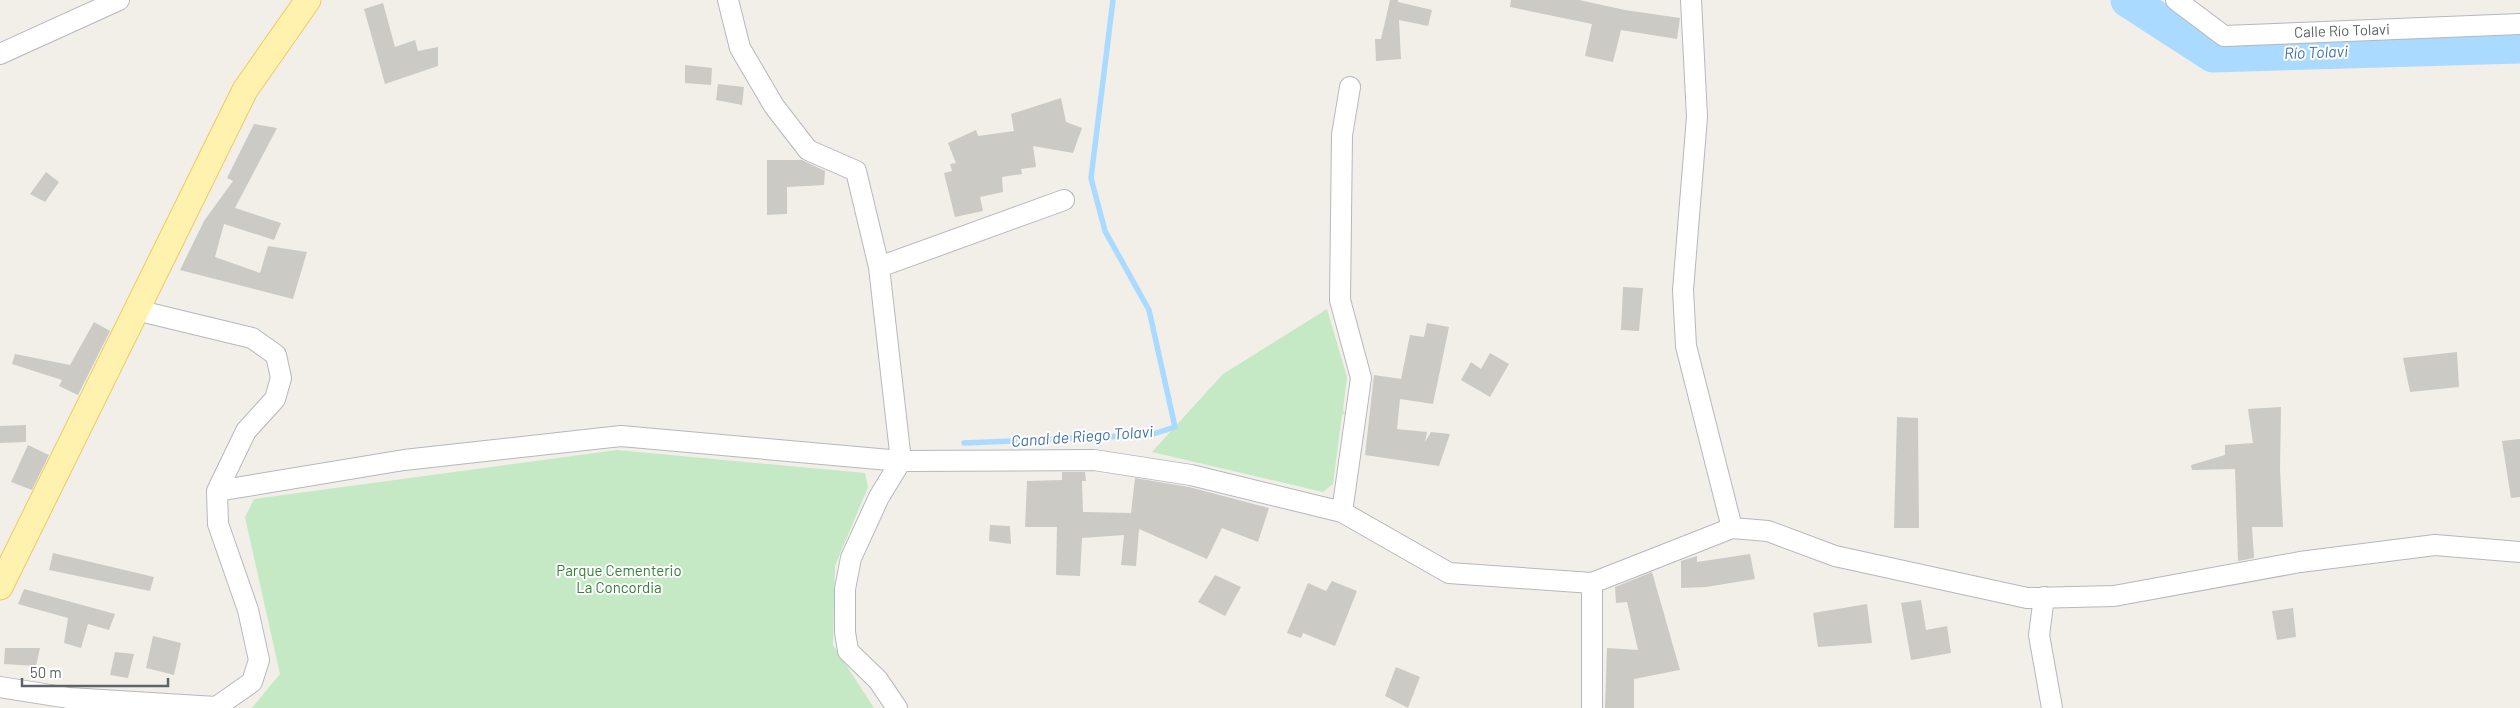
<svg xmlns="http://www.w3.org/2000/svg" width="2520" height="708" font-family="Barlow,sans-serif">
<rect width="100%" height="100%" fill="#f1efe8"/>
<path fill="#c5e8c5" d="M1327 309 1347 377 1343 410 1345 413 1342 415 1333 484 1323 492 1152 452 1223 374Z
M617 450 865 473 868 487 835 566 833 645 874 708H252L280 674 245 517 254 499Z"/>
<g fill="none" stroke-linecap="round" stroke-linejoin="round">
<path stroke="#aadaff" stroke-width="5.5" d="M964 443 1150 435 1175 427 1149 310 1105 231 1091 178 1113 0"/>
<path stroke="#aadaff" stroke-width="35" d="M2128 0 2213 55 2520 46"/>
</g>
<path fill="#cccac5" d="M1390 0H1398V2L1432 10 1428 26 1399 20 1401 59 1376 61 1375 39H1381Z
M1511 0H1579L1625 10 1680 18 1677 39 1621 30 1613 62 1585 56 1592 24 1510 7Z
M383 3 395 47 415 40 418 51 438 47V66L385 84 364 9Z
M685 65 712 68 711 85 685 83Z
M718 84 744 87 742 105 716 100Z
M1061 98 1066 122 1082 128 1073 153 1033 146 1036 167 1021 169 1022 174 1002 177 1003 192 980 197 983 211 955 217 944 173 952 171 950 164 956 163 948 143 976 130 978 136 1014 131 1011 114Z
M254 124 277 128 235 208 281 223 274 240 224 224 215 257 260 273 268 246 307 252 293 299 180 270 204 221 233 181 227 178Z
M767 160H802L825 171 824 185 787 187V214L767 215Z
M46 172 59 182 45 202 30 194Z
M1623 287 1643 288 1639 331 1621 330Z
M94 322 110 331 78 395 59 386 62 380 12 364 15 354 70 365Z
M1427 323 1449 327 1433 404 1400 399 1397 429 1427 432 1425 442 1431 432 1450 434 1439 466 1365 455 1374 375 1401 379 1410 335 1424 337Z
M2457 352 2459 387 2410 392 2403 358Z
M1490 353 1509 364 1490 397 1461 380 1471 362 1481 369Z
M2281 407 2280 469 2283 527H2252L2254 558 2238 561 2235 469 2192 470 2191 465 2225 455V445L2253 443 2248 409Z
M1897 417 1918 418 1919 528H1894Z
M26 425V442L0 443V426Z
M2520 439V497L2511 498 2502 441Z
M28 445 49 455 32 490 11 482Z
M1062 472H1085L1086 481H1082L1083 512 1131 513 1135 478 1189 487 1269 508 1258 542 1222 528 1207 559 1139 529 1136 566 1121 565 1124 535 1082 538 1080 576 1056 575 1057 527H1025L1027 481 1062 480Z
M990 525 1010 526 1011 544 989 541Z
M53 553 154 577 150 591 49 570Z
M1750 554 1755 579 1706 587 1681 588V561L1697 556V562Z
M1652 572 1680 670 1634 679V708H1605L1607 648 1638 650 1627 602 1616 603 1615 587Z
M1215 575 1241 587 1225 616 1198 602Z
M1332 581 1357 591 1335 646 1303 633 1301 638 1287 633 1308 583 1326 591Z
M24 589 115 614 109 630 88 624 81 648 64 643 68 618 18 604Z
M1921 600 1926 630 1947 626 1951 653 1911 660 1901 603Z
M1867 604 1872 643 1818 647 1813 613Z
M2293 608 2296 637 2277 640 2272 611Z
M153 636 181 643 174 675 146 668Z
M5 648H40L36 666 4 664Z
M115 652 134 654 128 678 110 675Z
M1396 667 1420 677 1408 708 1385 696Z"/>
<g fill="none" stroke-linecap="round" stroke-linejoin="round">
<g stroke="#b5b8bc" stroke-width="22">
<path id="minor" d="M728 0 740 48 774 106 808 150 856 171 879 267 901 461 879 497 851 558 845 589V632L848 651 878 680 897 708
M1691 0 1697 117 1683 290 1686 346 1732 528
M2176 0 2224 36 2520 24
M0 54 119 0
M879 267 1064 200
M136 310 252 338 276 355 281 378 275 399 246 431 217 491 218 524 248 610 259 660 252 682 215 708
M217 491 404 460 621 436 901 461 1094 460 1191 475 1342 512 1449 573 1592 583 1732 528 1768 531 1835 556 2027 598 2114 596 2300 562 2435 545 2520 552
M1342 512 1361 378 1340 300 1342 135 1350 87
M1592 583V708
M2044 597 2039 635 2052 708
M0 687 69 698 216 707"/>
</g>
<g stroke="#f2c960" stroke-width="27">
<path id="major" d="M0 587 245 90 308 0"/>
</g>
<use href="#minor" stroke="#fff" stroke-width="20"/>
<use href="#major" stroke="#fff2af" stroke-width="25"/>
</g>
<g text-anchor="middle" stroke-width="4" stroke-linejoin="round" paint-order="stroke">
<g font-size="15" fill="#5f6368" stroke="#fff">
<text transform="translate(2342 31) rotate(-2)" y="5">Calle Río Tolavi</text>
</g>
<g font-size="15" fill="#348238" stroke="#fff">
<text x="619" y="576">Parque Cementerio<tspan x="619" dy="17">La Concordia</tspan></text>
</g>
<g font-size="16" font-style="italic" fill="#4174aa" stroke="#fff">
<text transform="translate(2316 52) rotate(-2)" y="6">Río Tolavi</text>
<text transform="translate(1082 436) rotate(-4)" y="6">Canal de Riego Tolavi</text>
</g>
</g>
<path d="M22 678v8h146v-8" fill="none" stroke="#5f6368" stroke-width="2.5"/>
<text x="30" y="678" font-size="15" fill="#5f6368" stroke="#ffffff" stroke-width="4" paint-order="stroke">50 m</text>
</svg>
